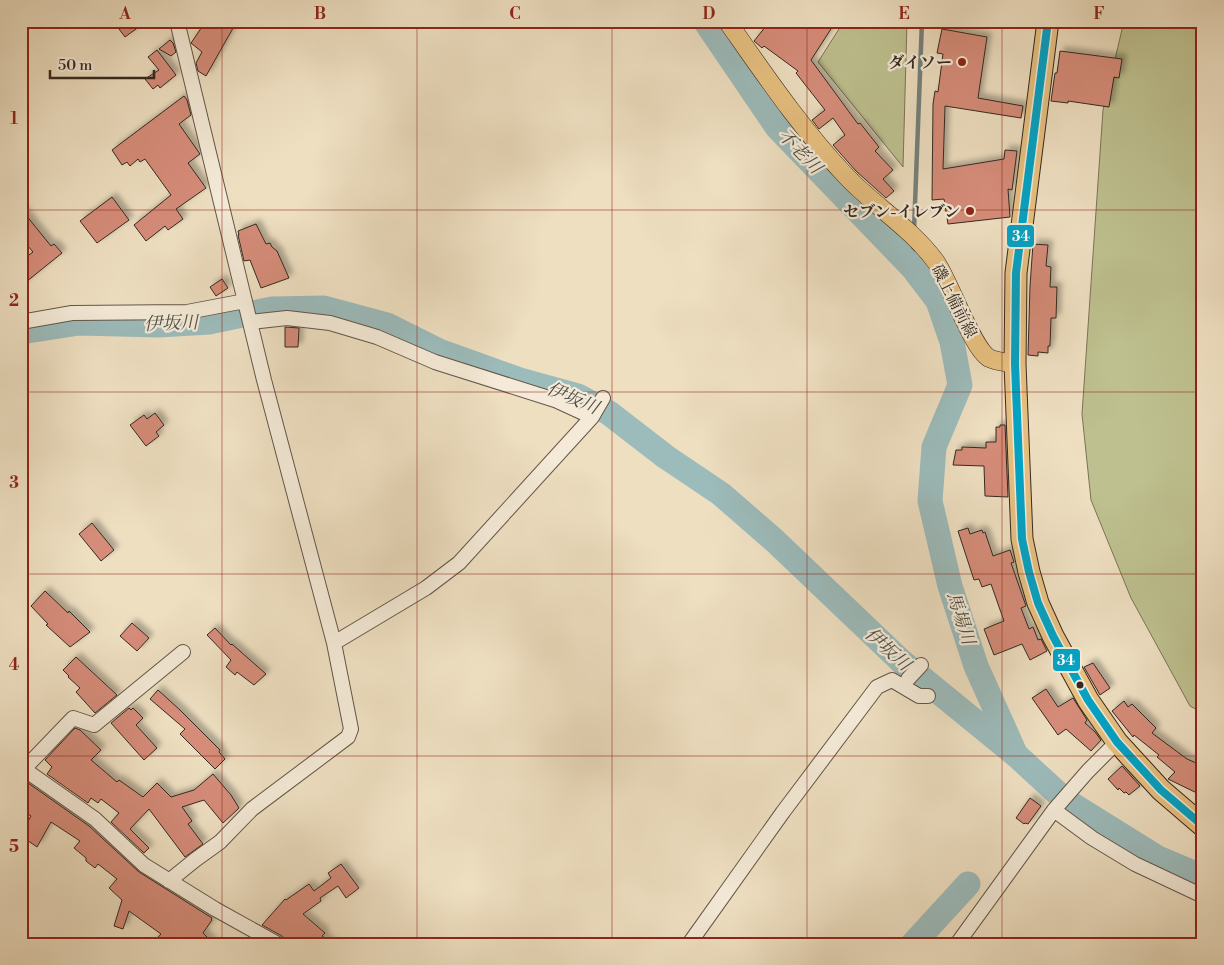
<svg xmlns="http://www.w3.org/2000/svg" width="1224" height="965" font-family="'Libre Bodoni','Noto Serif JP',serif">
<defs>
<filter id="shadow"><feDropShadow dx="4.5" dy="-4.5" stdDeviation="2.5" flood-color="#0004"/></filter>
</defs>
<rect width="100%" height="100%" fill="#eedfc1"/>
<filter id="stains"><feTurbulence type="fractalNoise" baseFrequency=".004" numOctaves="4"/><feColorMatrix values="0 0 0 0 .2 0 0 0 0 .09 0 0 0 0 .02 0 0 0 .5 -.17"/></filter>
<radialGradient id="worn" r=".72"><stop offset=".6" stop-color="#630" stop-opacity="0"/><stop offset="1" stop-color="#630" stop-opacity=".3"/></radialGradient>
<path fill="#bec08f" stroke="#7a7457" d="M844 21H907L903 167 818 62Z
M1124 21H1203V713L1190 706 1131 598 1091 500 1082 414 1103 110Z"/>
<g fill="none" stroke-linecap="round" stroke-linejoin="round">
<path stroke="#73817d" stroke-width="4.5" d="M914 230 922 21
M912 267 913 242"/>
<path stroke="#9cbbbb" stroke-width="25" d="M705 21 777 127 912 267 938 301 952 342 960 385 934 447 930 501 950 586 976 666 1014 751
M21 332 79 323 159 325 209 322 272 309 324 308 387 325 439 351 520 380 578 396 609 413 666 457 721 494 775 541 902 662 1016 755 1065 800 1158 858 1203 877
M913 944 968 884"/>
</g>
<path fill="#d58c79" stroke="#35291f" filter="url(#shadow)" d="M129 21H147L125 37 119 29Z
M206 21H237L206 76 198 71 196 63 202 52 191 43Z
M770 21H836L811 60 858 124 860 123 879 147 875 151 893 170 883 179 894 191 886 198 856 171 833 145 845 135 833 118 819 129 812 120 825 110 796 73 798 71 764 46 762 48 754 41Z
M942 29 987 37 978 98 1023 106 1021 118 945 106 943 169 1004 159 1005 150 1017 151 1012 190 1008 189 1010 217 948 224 944 199 932 200 933 104 935 91 938 92 943 54 937 53Z
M170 40 173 43 176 52 171 56 159 49Z
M157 50 176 75 160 88 158 85 153 89 145 79 159 70 148 57Z
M1060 51 1122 59 1119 78 1114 77 1109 107 1068 101V103L1051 101 1055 73H1057Z
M184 96 187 100 191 115 179 124 200 154 188 163 206 188 176 209 183 219 168 230 165 226 146 241 134 225 171 195 145 159 140 162 138 159 130 166 127 162 122 165 112 150Z
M112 197 129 220 97 243 80 221Z
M21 209 51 246 54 244 62 253 21 286V261L33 252 21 238Z
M256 224 266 244 270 243 272 247 277 251 289 278 261 288 250 260 244 261 238 235H239L238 231Z
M1033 244 1048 245 1046 266 1051 267 1050 287H1057L1056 318H1051L1050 346H1048V353L1038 352V356L1028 355 1030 286Z
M222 279 228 288 216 296 210 287Z
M285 327 299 328 298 347H285Z
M155 413 164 425 156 432 159 436 146 446 130 425 144 415 147 419Z
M1000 425H1005L1008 497 985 496 984 466 953 465 956 450H962V447L986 448V442H996V427H1000Z
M92 523 114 550 101 561 79 534Z
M968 528 970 534 982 530 983 533 985 532 993 556 1010 550 1014 562 1011 563 1026 606 1021 608 1029 629 1033 627 1038 640 1041 639 1047 651 1030 660 1022 644 994 655 984 629 1004 621 991 584 982 587 979 579 974 580 958 531Z
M45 591 68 613 69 611 90 632 70 647 46 625 48 624 31 606Z
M132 623 149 638 137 651 120 636Z
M215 628 231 645 232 644 266 674 254 685 237 672 235 675 226 667 231 660 207 635Z
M76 657 117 695 95 713 76 692 80 688 68 677 69 676 63 670Z
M1093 663 1110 688 1100 695 1084 667Z
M1046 689 1058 707 1073 698 1087 720 1085 723 1095 732 1101 740 1091 751 1066 729 1058 735 1032 698Z
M158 690 180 710 220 750 219 752 225 759 215 769 180 734 185 729 150 699Z
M1124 701 1128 707 1132 704 1156 728 1152 733 1187 759 1203 766V796L1168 779 1175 772 1157 757 1159 755 1134 735 1133 737 1112 711Z
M129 708 131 710 133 708 143 718 136 725 157 748 144 760 111 723Z
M75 728 80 730 101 750 91 760 117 782 119 780 143 797 157 783 171 797 194 790 213 774 231 795 239 808 223 823 204 800 182 807 192 821 188 824 203 844 185 857 149 809 130 829 149 848 144 853 111 822 119 813 101 799 98 803 91 798 88 803 47 774 52 767 45 760Z
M1122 766 1140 786 1129 795 1126 792 1124 793 1119 788 1118 790 1108 779Z
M21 778 89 826 139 872 212 918 211 919 212 920 203 933 214 944H152L161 934 129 911 123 929 114 926 122 900 109 888 117 879 98 864 95 868 86 861V858L74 848 80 841 51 822 37 847 21 836V833L31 816 21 809Z
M1030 798 1041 806 1028 824 1025 823 1024 824 1016 818Z
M341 864 359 888 346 898 338 886 320 898 321 901 303 914 325 933 322 936 333 944H287L282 936 262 925 285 899 286 900 309 884 314 891 331 878 328 873Z"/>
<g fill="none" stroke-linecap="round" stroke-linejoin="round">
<g stroke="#635648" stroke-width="16">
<path id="minor" d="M21 322 72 313 187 312 245 301
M251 322 287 318 330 323 377 337 435 362 555 400 592 417
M334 643 426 588 459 563 592 417 603 398
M908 679 921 665
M21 767 95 819 144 865 215 909 278 944
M24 769 73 718 94 725 183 652
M1054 810 1092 838 1135 864 1203 896
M169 881 195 860 220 842 252 809 348 737 351 729 334 643 264 380 177 21
M689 944 783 812 877 687 892 680 919 696H928
M957 944 1054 810 1088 771 1117 742"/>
</g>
<g stroke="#35291f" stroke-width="19">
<path id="major" d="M727 21C765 75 802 130 848 178 876 207 912 229 936 262 950 282 972 348 989 358 997 362 1007 362 1015 364"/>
</g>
<g stroke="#35291f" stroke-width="23">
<path id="highway" d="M1048 21 1016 273 1015 364 1022 539 1029 572 1038 603 1053 636 1088 700 1117 742 1161 790 1203 826"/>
</g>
<use href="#minor" stroke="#f4ead7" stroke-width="14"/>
<use href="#major" stroke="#e7c080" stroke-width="18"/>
<use href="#highway" stroke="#e7c080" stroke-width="21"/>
<g stroke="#f4ead7" stroke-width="11">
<path id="bus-1" d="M1048 21 1016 273 1015 364 1022 539 1029 572 1038 603 1053 636 1088 700 1117 742 1161 790 1203 826"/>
</g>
<use href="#bus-1" stroke="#03a3c5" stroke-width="8"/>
</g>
<path fill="none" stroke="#8f2418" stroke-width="1" stroke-opacity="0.55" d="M222 21V944M417 21V944M612 21V944M807 21V944M1002 21V944M21 210H1203M21 392H1203M21 574H1203M21 756H1203"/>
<g fill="#8f2418" stroke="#f4ead7" stroke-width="2">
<circle cx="962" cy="62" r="5"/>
<circle cx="970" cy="211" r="5"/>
</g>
<circle fill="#35291f" stroke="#f4ead7" stroke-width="2" cx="1080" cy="685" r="4.5"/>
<g text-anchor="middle" stroke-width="4.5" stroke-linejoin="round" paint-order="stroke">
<g font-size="16" font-weight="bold" fill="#35291f" stroke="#f4ead7" text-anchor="end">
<text x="952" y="68">ダイソー</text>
<text x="960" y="217">セブン-イレブン</text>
</g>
<g font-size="16" fill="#35291f" stroke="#f4ead7">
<text transform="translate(955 301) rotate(63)" y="6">磯上備前線</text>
</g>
<g font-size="18" font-style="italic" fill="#4f4e46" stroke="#f4ead7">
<text transform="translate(800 151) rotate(46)" y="6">不老川</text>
<text transform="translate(171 323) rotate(-2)" y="6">伊坂川</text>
<text transform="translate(573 398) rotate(23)" y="6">伊坂川</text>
<text transform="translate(961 618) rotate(72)" y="6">馬場川</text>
<text transform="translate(888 649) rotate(42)" y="6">伊坂川</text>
</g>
</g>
<g stroke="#f4ead7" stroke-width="2">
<rect x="1006" y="224" width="29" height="24" rx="5" fill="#03a3c5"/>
<rect x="1052" y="648" width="29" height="24" rx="5" fill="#03a3c5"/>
</g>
<g font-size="14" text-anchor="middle" font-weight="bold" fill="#fff">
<text x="1021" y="241">34</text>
<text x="1066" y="665">34</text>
</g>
<rect width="1224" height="965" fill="none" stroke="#eedfc1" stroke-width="55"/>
<path d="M50 70v8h104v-8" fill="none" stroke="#35291f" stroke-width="2.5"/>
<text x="58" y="70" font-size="15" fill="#35291f" stroke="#f4ead7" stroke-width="4" paint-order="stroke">50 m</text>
<rect x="28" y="28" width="1168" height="910" fill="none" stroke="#8f2418" stroke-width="2"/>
<g font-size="16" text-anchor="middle" font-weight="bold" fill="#8f2418">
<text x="125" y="19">A</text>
<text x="320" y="19">B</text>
<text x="515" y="19">C</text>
<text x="709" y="19">D</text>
<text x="904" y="19">E</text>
<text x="1099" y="19">F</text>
<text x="14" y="124">1</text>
<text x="14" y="306">2</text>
<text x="14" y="488">3</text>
<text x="14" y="670">4</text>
<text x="14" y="852">5</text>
</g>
<rect width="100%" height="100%" filter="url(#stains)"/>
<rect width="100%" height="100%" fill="url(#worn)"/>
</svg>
